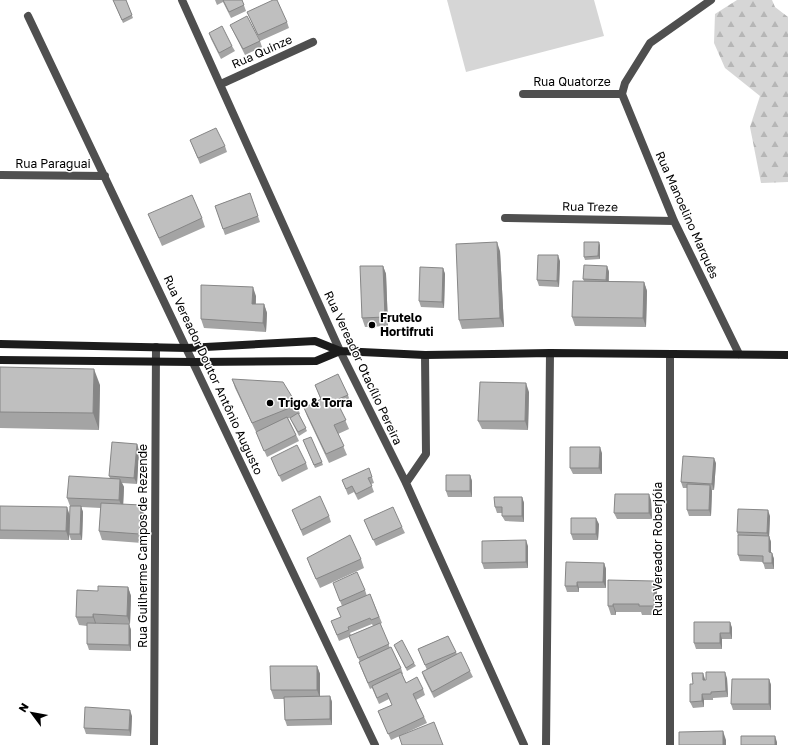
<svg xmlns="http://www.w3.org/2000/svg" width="788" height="745" font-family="'Golos Text',sans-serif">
<defs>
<pattern id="forest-firs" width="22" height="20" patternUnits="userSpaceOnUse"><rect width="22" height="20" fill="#d6d6d6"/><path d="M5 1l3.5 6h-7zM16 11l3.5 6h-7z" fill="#b6b6b6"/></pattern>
</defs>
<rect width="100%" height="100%" fill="#fff"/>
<path fill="url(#forest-firs)" d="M737 0H772L775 7 788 17V182L761 183 750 127 760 96 725 68 714 43 715 14Z"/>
<path fill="#d6d6d6" d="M447 0H594L604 36 466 72Z"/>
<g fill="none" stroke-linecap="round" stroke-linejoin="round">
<path stroke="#4f4f4f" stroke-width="8" d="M182 0 340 351 406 483 524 745
M711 0 650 43 625 83 622 94 674 221 739 354
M28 16 375 745
M221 84 313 42
M523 94H622
M0 175 105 176
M505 218 674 221
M670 354V745
M406 483 426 454 425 355
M154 745 156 347
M546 745 550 353"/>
<path stroke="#1c1c1c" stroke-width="8" d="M0 344 187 348 315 341 340 351 425 355 550 353 788 355
M0 360 194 362 316 361 340 351"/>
</g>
<path fill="#a4a4a4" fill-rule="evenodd" d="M113 0H126L133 18 123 23Z
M215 0H242L246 11 231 18 223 2 217 5Z
M247 12 287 22 289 28 260 41Z
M230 25 260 41 262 47 245 55Z
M209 33 232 46 235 51 221 59 211 39Z
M190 140 225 146 227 152 200 164Z
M250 193 260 222 225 235 215 206Z
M148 214 202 218 205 227 162 246Z
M600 245V259L585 260 584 257Z
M500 251 504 327 462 329 459 320Z
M560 261 559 287 539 286 537 280Z
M383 266 386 274 388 326 365 327 362 318Z
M607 266 609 272V281L644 282 647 291 646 327 575 326 572 317 584 281 583 279Z
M443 268 445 274 444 308 421 307 419 301Z
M256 296V304H264L267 313 266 332 204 328 201 319Z
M0 367 100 385 99 430 0 428Z
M232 379 297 405 300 414H299L307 431 299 436 290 418H288L299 441 267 457 256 432 261 429 256 432 235 388Z
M315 385 348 395 351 404 340 408 349 429 338 434 347 455 329 463 307 416 304 408 321 400Z
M529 392 528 430 482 429 478 421Z
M303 440 322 462 323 465 315 468Z
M137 444 139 450 137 484 122 483 124 487 123 504 144 514 142 543 102 540 99 531 101 508 81 507 83 512 82 540H71L69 534V540L0 539V506L70 516V506L67 498 110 478 109 476Z
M602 453V474H573L570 468Z
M271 458 306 463 308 469 282 482Z
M716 463 714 490H712L711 516H689L687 510V488H683L681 482Z
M470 475 472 481V497H448L446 491Z
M372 477 374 483 371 484 374 492 358 500 354 492 348 495 342 480Z
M522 497 524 503V522L505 521 502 516V513H497L495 507Z
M651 500 652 519H617L614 513Z
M292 510 329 516 331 522 303 536Z
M770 516 769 536 771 542V553H772L774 559V569H765L763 562 740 561 738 555V536L737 532Z
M364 520 402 527 405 533 376 546Z
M599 524 598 540H573L571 534Z
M528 546V568L484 569 482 563Z
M307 558 361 559 364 568 320 588 310 566Z
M604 563 606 569V588H579V592H567L565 586Z
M654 581 657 590V615H642L641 612H616V615H611L608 606Z
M333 583 365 590 367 596 370 594 382 623 380 624 390 648 401 668 403 674H402L406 683 423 689 425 695 416 700 427 723 391 740 378 711 392 705 389 699 379 704 372 688 370 689 361 668 359 662H360L349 637 339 641 331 621 341 617 342 606ZM372 624 373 626 351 635 350 633Z
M128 587 131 596 130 624 96 623V624H129L131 630V651L89 650 87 644V626L79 625 76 617 98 591Z
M730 622 732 628V639H722V649H696L694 643Z
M448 636 457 654 470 671 473 677 434 698 424 678 422 672 427 670 418 649Z
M394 645 414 663 416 666 407 671Z
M317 666 320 674V696H330L332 702V725L287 726 285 720 284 699H274L271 690Z
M727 678 728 697 713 698V700H704V707L693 708 690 702 693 684 705 679V680Z
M769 679 771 685V710H733L731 704Z
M132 716 131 736 86 734 84 728Z"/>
<path fill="#868686" d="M497 242 500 251 504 327 500 318Z
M599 242 600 245V259L598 256Z
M558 255 560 261 559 287 557 281Z
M383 266 386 274 388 326 385 317Z
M607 266 609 272 608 286 606 280Z
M443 268 445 274 444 308 442 302Z
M644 282 647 291 646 327 643 318Z
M253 287 256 296 255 313 252 304Z
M264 304 267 313 266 332 263 323Z
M94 369 100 385 99 430 93 413Z
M526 383 529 392 528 430 525 421Z
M137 444 139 450 137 484 134 478Z
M600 447 602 453V474L599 468Z
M714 458 716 463 714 490 712 484Z
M470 475 472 481V497L470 491Z
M120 479 124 487 123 509 119 500Z
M710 485 712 491 711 516 709 510Z
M649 494 651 500 652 519 649 513Z
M522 497 524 503V522L522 516Z
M141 505 144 514 142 543 139 534Z
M81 506 83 512 82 540 80 534Z
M67 507 70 516 69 540 66 531Z
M768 510 770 516 769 539 767 533Z
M596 518 599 524 598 540 596 534Z
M769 536 771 542V558L769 552Z
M526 540 528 546V568L526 562Z
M772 553 774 559V569L772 563Z
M604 563 606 569V588L603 582Z
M654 581 657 590V615L654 606Z
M577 582 579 588V592L577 586Z
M128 587 131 596 130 624 127 616Z
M613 604 616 612V615L613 606Z
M93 614 96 623V626L93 617Z
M730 622 732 628V639L730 633Z
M129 624 131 630V651L129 645Z
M720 633 722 639V649L720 643Z
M317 666 320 674V698L317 690Z
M725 672 727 678 728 697 726 691Z
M703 673 705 679V686L703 680Z
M769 679 771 685V710L769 704Z
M702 694 704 700V707L702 701Z
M330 696 332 702V725L330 719Z
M130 710 132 716 131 736 129 730Z
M723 731 726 740V745H723Z
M775 736 777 742V745H775Z"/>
<path fill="#bfbfbf" stroke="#868686" d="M113 0H126L132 15 122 20Z
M223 0H242L244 5 229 12Z
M273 0H277L287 22 258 35 247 12Z
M247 16 260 41 243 49 230 25Z
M222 26 232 46 219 53 209 33Z
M216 128 225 146 198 158 190 140Z
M250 193 258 216 223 229 215 206Z
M192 195 202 218 159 238 148 214Z
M497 242 500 318 459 320 456 244Z
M584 242H599L598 256 584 257Z
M538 255H558L557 281 537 280Z
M584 265 607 266 606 280 583 279Z
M360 266H383L385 317 362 318Z
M420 267 443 268 442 302 419 301Z
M573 281 644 282 643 318 572 317Z
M201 285 253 287 252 304H264L263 323 201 319Z
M0 367 94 369 93 413 0 412Z
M338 374 348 395 336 400 346 420 334 425 344 446 326 454 304 408 321 399 315 385Z
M232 379 283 382 297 405 252 423Z
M480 382 526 383 525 421H478Z
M298 413 306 428 298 432 290 418Z
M287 417 296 435 264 451 256 432Z
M311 437 322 462 314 465 303 440Z
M112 442 137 444 134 478 109 476Z
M297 445 306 463 279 476 271 458Z
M570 447H600L599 468H570Z
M683 456 714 458 712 484 681 482Z
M369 468 372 477 368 478 372 486 356 494 352 486 346 489 342 480Z
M446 475H470V491H446Z
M69 476 120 479 119 500 67 498Z
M687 484 710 485 709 510H687Z
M615 494H649V513H614Z
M320 496 329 516 301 530 292 510Z
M494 497H522V516H502V507H495Z
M101 503 141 505 139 534 99 531Z
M0 506 67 507 66 531 0 530Z
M70 506H81L80 534H69Z
M393 507 402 527 373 540 364 520Z
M738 509 768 510 767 533 737 532Z
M571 518H596V534H571Z
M350 535 361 559 316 579 307 558Z
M738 535 769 536V552L772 553V563H763V556L738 555Z
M526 540V562L482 563V541Z
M566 562 604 563 603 582H577V586H565Z
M357 572 365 590 340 601 333 583Z
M608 580 654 581V606H639V604H613V606H608Z
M98 586 128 587 127 616 93 614V617H76L77 590 98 591Z
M370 594 379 617 371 620 370 618 348 627 349 630 337 635 331 621 341 617 337 608Z
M694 622H730V633H720V643H694Z
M87 623 129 624V645L87 644Z
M380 623 389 644 358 658 349 636Z
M448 636 456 652 425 665 418 649Z
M402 640 414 663 406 668 394 645Z
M391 647 401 668 368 683 359 662Z
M461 652 470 671 432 692 422 672Z
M270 666H317V690H271Z
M401 672 406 683 417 677 423 689 413 694 424 717 388 734 378 711 392 705 387 693 377 698 372 686Z
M706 672H725L726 691 711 692V694H702V701L690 702V684H693L692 673H703V680H706Z
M732 679H769V704H731Z
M330 696V719L285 720 284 697Z
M85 707 130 710 129 730 84 728Z
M434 722 443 745H402L399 736Z
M723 731V745H679V732Z
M741 736H775V745H741Z"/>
<g fill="#000" stroke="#fff" stroke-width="1.5">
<circle cx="372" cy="325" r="4"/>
<circle cx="270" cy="403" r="4"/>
</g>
<g text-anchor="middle" stroke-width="3" stroke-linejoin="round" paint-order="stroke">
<g font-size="12" fill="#000" stroke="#fff">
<text transform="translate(262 52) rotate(-24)" y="4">Rua Quinze</text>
<text x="572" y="86">Rua Quatorze</text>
<text x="53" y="168">Rua Paraguai</text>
<text transform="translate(590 207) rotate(1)" y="4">Rua Treze</text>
<text transform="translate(687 215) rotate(66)" y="4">Rua Manoelino Marquês</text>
<text transform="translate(363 368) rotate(65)" y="4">Rua Vereador Otacílio Pereira</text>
<text transform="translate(213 375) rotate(65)" y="4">Rua Vereador Doutor Antônio Augusto</text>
<text transform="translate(143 546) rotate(-90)" y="4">Rua Guilherme Campos de Rezende</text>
<text transform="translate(658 549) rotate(-90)" y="4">Rua Vereador Roberjóia</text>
</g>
<g font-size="12" font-weight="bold" fill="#000" stroke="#fff" text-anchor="start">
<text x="380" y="322">Frutelo<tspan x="380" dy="14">Hortifruti</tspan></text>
<text x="278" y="407">Trigo &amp; Torra</text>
</g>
</g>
<g transform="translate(32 713) rotate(302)" stroke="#ffffff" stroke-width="3" paint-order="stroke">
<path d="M0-3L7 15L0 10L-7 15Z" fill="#000000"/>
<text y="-6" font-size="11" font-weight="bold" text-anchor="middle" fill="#000000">N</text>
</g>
</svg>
